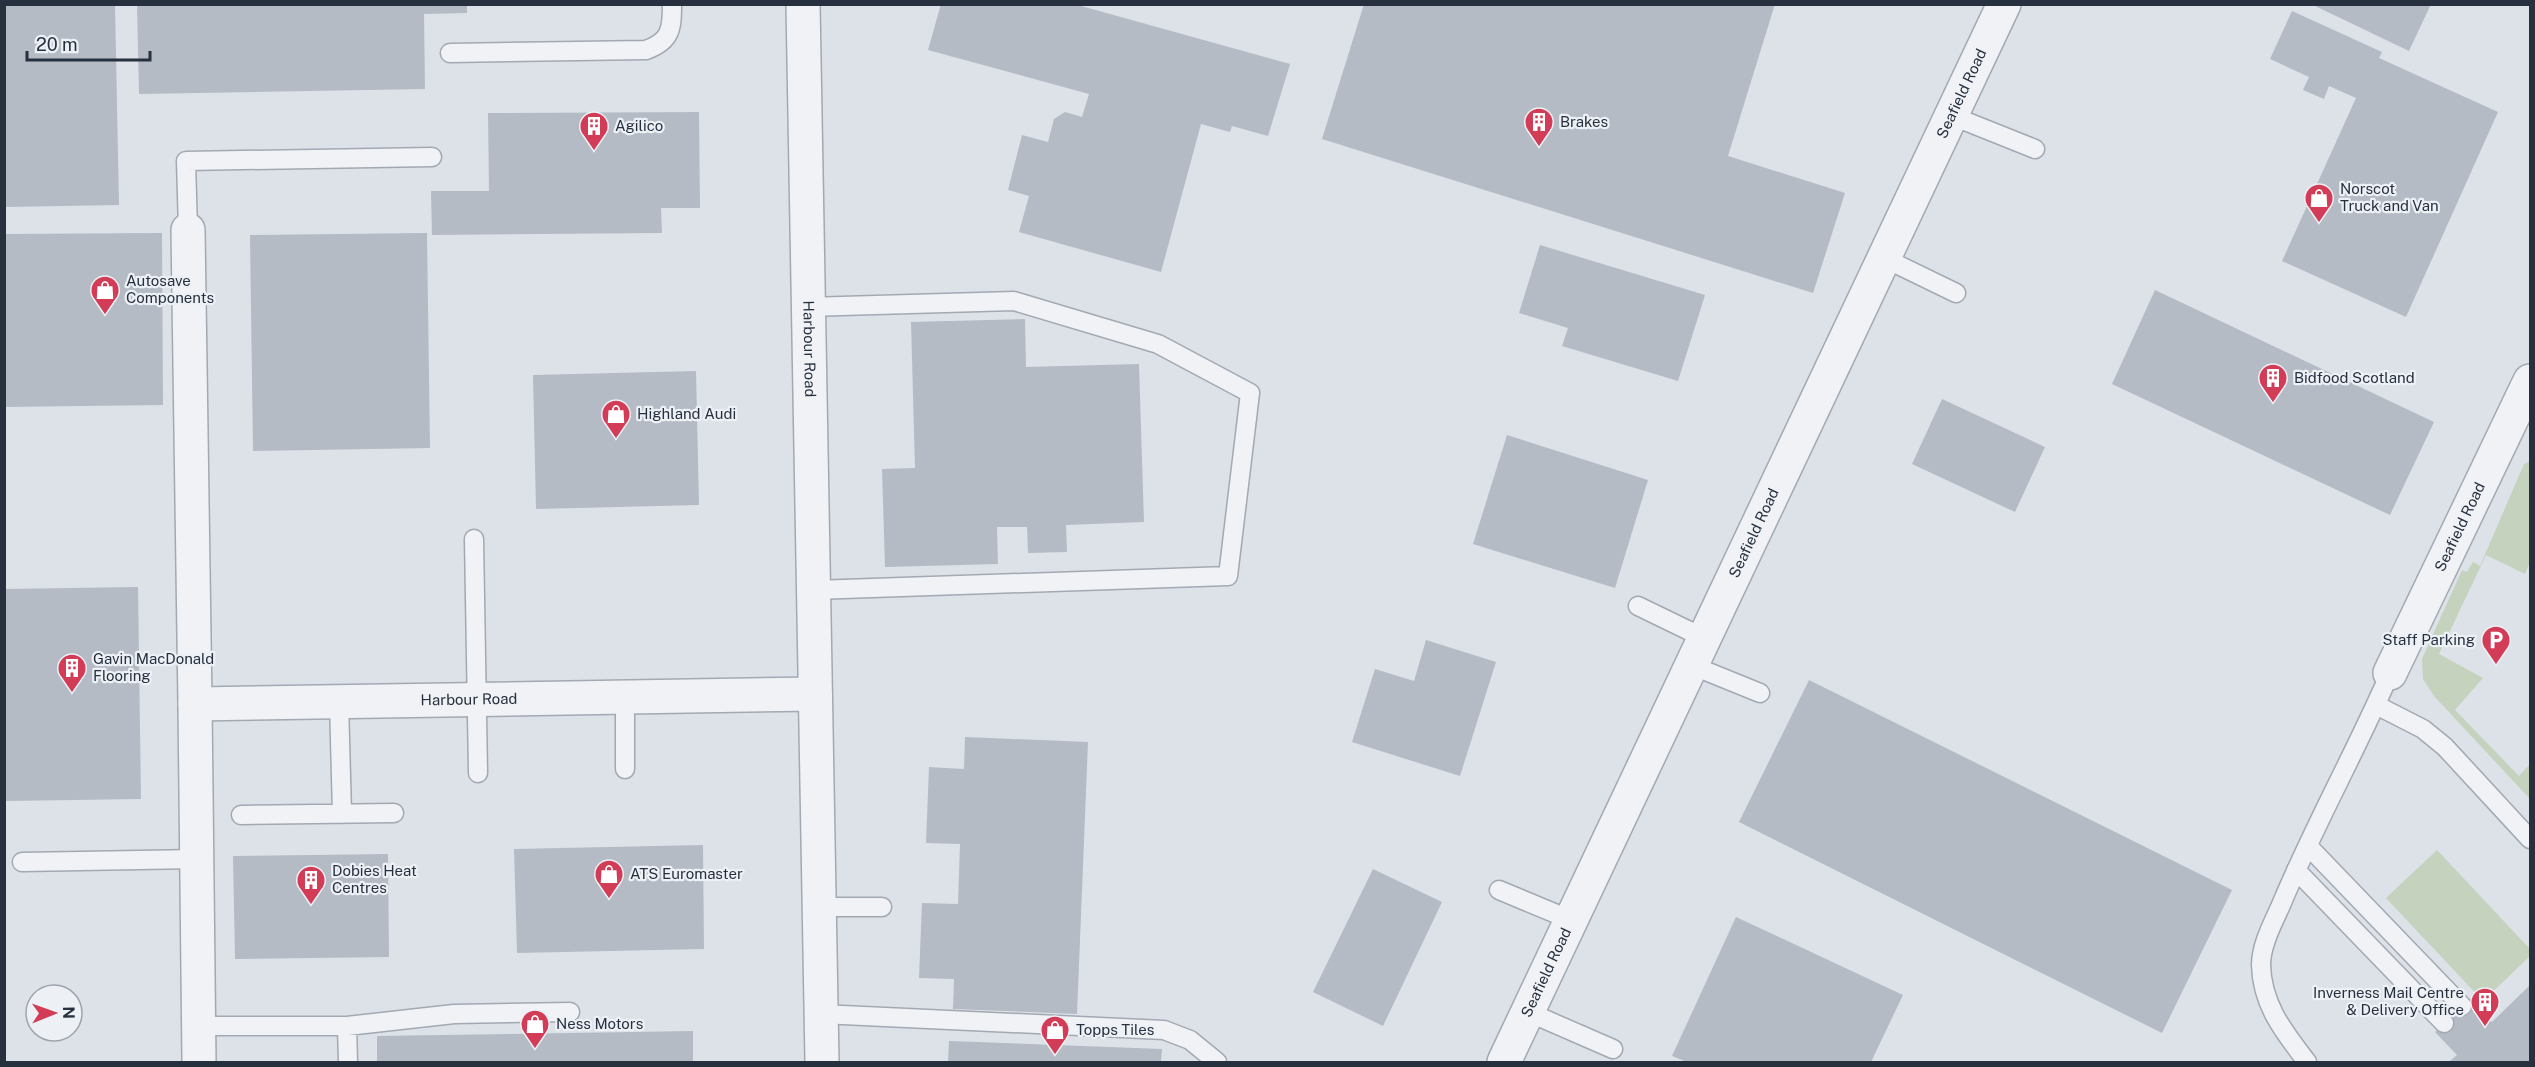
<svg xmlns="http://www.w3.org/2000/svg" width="2535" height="1067" font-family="'Public Sans',sans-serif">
<rect width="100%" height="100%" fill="#dde2e8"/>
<path fill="#c4d2be" d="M2530 461V562L2525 574 2486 555 2439 654 2483 678 2455 710 2519 776 2530 764V799L2434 696 2423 679 2422 659 2462 570 2467 572 2473 562 2480 566 2524 464Z
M2437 850 2530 949V956L2483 1001 2386 898Z"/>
<path fill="#b4bbc5" d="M4 4H115L119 205 4 207Z
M137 4H467V13L424 14 425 89 139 94Z
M941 4H1074L1290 64 1268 136 1232 126 1230 132 1201 124 1161 272 1019 232 1029 196 1008 190 1022 135 1048 142 1054 119 1065 112 1082 117 1089 94 928 50Z
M1364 4H1775L1728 156 1845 193 1813 293 1322 139Z
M2311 4H2431L2409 51Z
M2292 11 2382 52 2379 58 2498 112 2406 317 2282 261 2356 98 2329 86 2324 99 2303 90 2309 77 2270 59Z
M699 112 700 208H661L662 233 432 235 431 191H489L488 113Z
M162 233 163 405 4 407V234Z
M427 233 430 448 253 451 250 235Z
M1540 245 1705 295 1678 381 1562 346 1568 328 1519 313Z
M2155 290 2434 422 2390 515 2112 384Z
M1025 319 1026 367 1139 364 1144 522 1066 525 1067 552 1028 553 1027 527H997L998 564 885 567 882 469 915 468 911 322Z
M696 371 699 505 536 509 533 375Z
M1942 399 2045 447 2015 512 1912 464Z
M1507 435 1648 480 1615 588 1473 544Z
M138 587 141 799 4 801V589Z
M1426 640 1496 662 1460 776 1352 742 1375 669 1414 681Z
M1809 680 2232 890 2162 1033 1739 822Z
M965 737 1088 742 1077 1014 953 1009 954 979 919 978 922 903 958 904 960 844 926 843 929 767 964 769Z
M703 845 704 949 517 953 514 849Z
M388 854 389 957 235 959 233 856Z
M1373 869 1442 902 1383 1026 1313 992Z
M1736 917 1903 995 1871 1062H1687L1672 1056Z
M2530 985V1062H2449L2457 1055 2435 1032 2470 998 2492 1022Z
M693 1031V1062H377V1036Z
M949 1041 1162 1049 1161 1062H948Z"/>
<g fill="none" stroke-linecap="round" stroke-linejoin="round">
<g stroke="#a2a9b2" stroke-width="21">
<path id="service" d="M450 53 646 50C671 41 672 29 672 4
M1950 115 2035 149
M188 230 186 161 432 157
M1884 258 1956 293
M807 307 1014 301 1158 344 1250 393 1228 576 814 590
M474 539 478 773
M1638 606 1704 638
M1691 665 1760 693
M339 702 342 814
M2376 705 2423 729 2445 747 2530 839
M625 769V696
M241 815 394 813
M2308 846 2462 1006
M22 862 197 859
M2296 870 2444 1023
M1499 890 1571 920
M819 907H882
M1528 1012 1613 1049
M821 1014 1164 1030 1190 1040 1217 1062
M199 1026H347L454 1014 570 1012
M347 1026 348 1062
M2307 1062C2284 1032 2262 1005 2261 965 2261 945 2273 923 2281 905 2314 826 2356 751 2390 673"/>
</g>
<g stroke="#a2a9b2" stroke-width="36">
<g id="minor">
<path id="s1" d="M188 230 195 704 815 694"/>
<path id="s2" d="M2390 673 2530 381"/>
<path d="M195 704 199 1062"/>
<path id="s3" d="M1504 1062 2004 4"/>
</g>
</g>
<g stroke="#a2a9b2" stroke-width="36">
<g id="tertiary">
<path id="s4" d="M803 4 822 1062"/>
</g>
</g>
<use href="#service" stroke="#f0f2f6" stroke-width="18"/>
<use href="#minor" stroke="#f0f2f6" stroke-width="33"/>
<use href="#tertiary" stroke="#f0f2f6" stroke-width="33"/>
</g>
<defs>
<g id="building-pin" transform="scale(1.5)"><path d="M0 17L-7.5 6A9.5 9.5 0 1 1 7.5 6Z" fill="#d33c57" stroke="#edf1f6"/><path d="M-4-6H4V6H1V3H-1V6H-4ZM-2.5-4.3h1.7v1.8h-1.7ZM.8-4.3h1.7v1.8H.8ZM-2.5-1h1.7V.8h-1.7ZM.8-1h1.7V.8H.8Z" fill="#fff"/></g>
<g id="shop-pin" transform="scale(1.5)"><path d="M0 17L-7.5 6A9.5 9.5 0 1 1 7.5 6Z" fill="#d33c57" stroke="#edf1f6"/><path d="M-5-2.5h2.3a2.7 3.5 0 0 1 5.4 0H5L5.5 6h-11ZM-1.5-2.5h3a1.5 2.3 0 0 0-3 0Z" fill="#fff"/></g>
<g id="parking-pin" transform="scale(1.5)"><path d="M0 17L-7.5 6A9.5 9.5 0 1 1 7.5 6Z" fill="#d33c57" stroke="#edf1f6"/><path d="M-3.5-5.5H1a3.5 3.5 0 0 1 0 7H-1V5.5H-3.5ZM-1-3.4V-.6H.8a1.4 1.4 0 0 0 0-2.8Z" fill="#fff"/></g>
</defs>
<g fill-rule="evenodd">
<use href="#building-pin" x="1539" y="122"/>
<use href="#building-pin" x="594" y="126"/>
<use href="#shop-pin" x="2319" y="198"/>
<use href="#shop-pin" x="105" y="290"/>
<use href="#building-pin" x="2273" y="378"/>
<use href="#shop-pin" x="616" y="414"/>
<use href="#parking-pin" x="2496" y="640"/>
<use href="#building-pin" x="72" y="668"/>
<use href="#shop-pin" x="609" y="874"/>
<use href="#building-pin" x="311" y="880"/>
<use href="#building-pin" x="2485" y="1002"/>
<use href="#shop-pin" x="535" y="1024"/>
<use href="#shop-pin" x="1055" y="1030"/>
</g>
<g text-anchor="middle" stroke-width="4.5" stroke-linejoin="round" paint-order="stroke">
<g font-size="15" fill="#26303f" stroke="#edf1f6">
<text dy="5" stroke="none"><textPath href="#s3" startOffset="1071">Seafield Road</textPath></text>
<text dy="5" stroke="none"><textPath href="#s4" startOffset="345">Harbour Road</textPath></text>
<text dy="5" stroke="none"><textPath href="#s2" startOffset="162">Seafield Road</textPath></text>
<text dy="5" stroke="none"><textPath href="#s3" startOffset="585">Seafield Road</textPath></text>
<text dy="5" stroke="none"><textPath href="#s1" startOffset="748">Harbour Road</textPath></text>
<text dy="5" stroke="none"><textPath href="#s3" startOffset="99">Seafield Road</textPath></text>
</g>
<g font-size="15" fill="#26303f" stroke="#edf1f6" text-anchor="start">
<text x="1560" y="127">Brakes</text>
<text x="615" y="131">Agilico</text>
<text x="2340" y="194">Norscot<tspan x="2340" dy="17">Truck and Van</tspan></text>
<text x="126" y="286">Autosave<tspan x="126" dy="17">Components</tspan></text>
<text x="2294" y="383">Bidfood Scotland</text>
<text x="637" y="419">Highland Audi</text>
<text x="2475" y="645" text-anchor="end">Staff Parking</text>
<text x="93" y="664">Gavin MacDonald<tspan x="93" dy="17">Flooring</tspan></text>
<text x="332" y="876">Dobies Heat<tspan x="332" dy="17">Centres</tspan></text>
<text x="630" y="879">ATS Euromaster</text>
<text x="2464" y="998" text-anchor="end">Inverness Mail Centre<tspan x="2464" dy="17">&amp; Delivery Office</tspan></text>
<text x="556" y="1029">Ness Motors</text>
<text x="1076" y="1035">Topps Tiles</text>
</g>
</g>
<rect width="2535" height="1067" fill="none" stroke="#26303f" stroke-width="12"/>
<g transform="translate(54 1013) rotate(89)"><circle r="28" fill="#edf1f6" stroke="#9da4ad" stroke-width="1.5"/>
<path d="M0-4.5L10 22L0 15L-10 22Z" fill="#d33c57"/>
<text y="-9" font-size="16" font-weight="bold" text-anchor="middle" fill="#26303f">N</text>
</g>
<path d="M27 51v9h123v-9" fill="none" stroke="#26303f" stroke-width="3"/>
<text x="36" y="51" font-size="18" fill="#26303f" stroke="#edf1f6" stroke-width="4.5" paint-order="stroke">20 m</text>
</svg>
